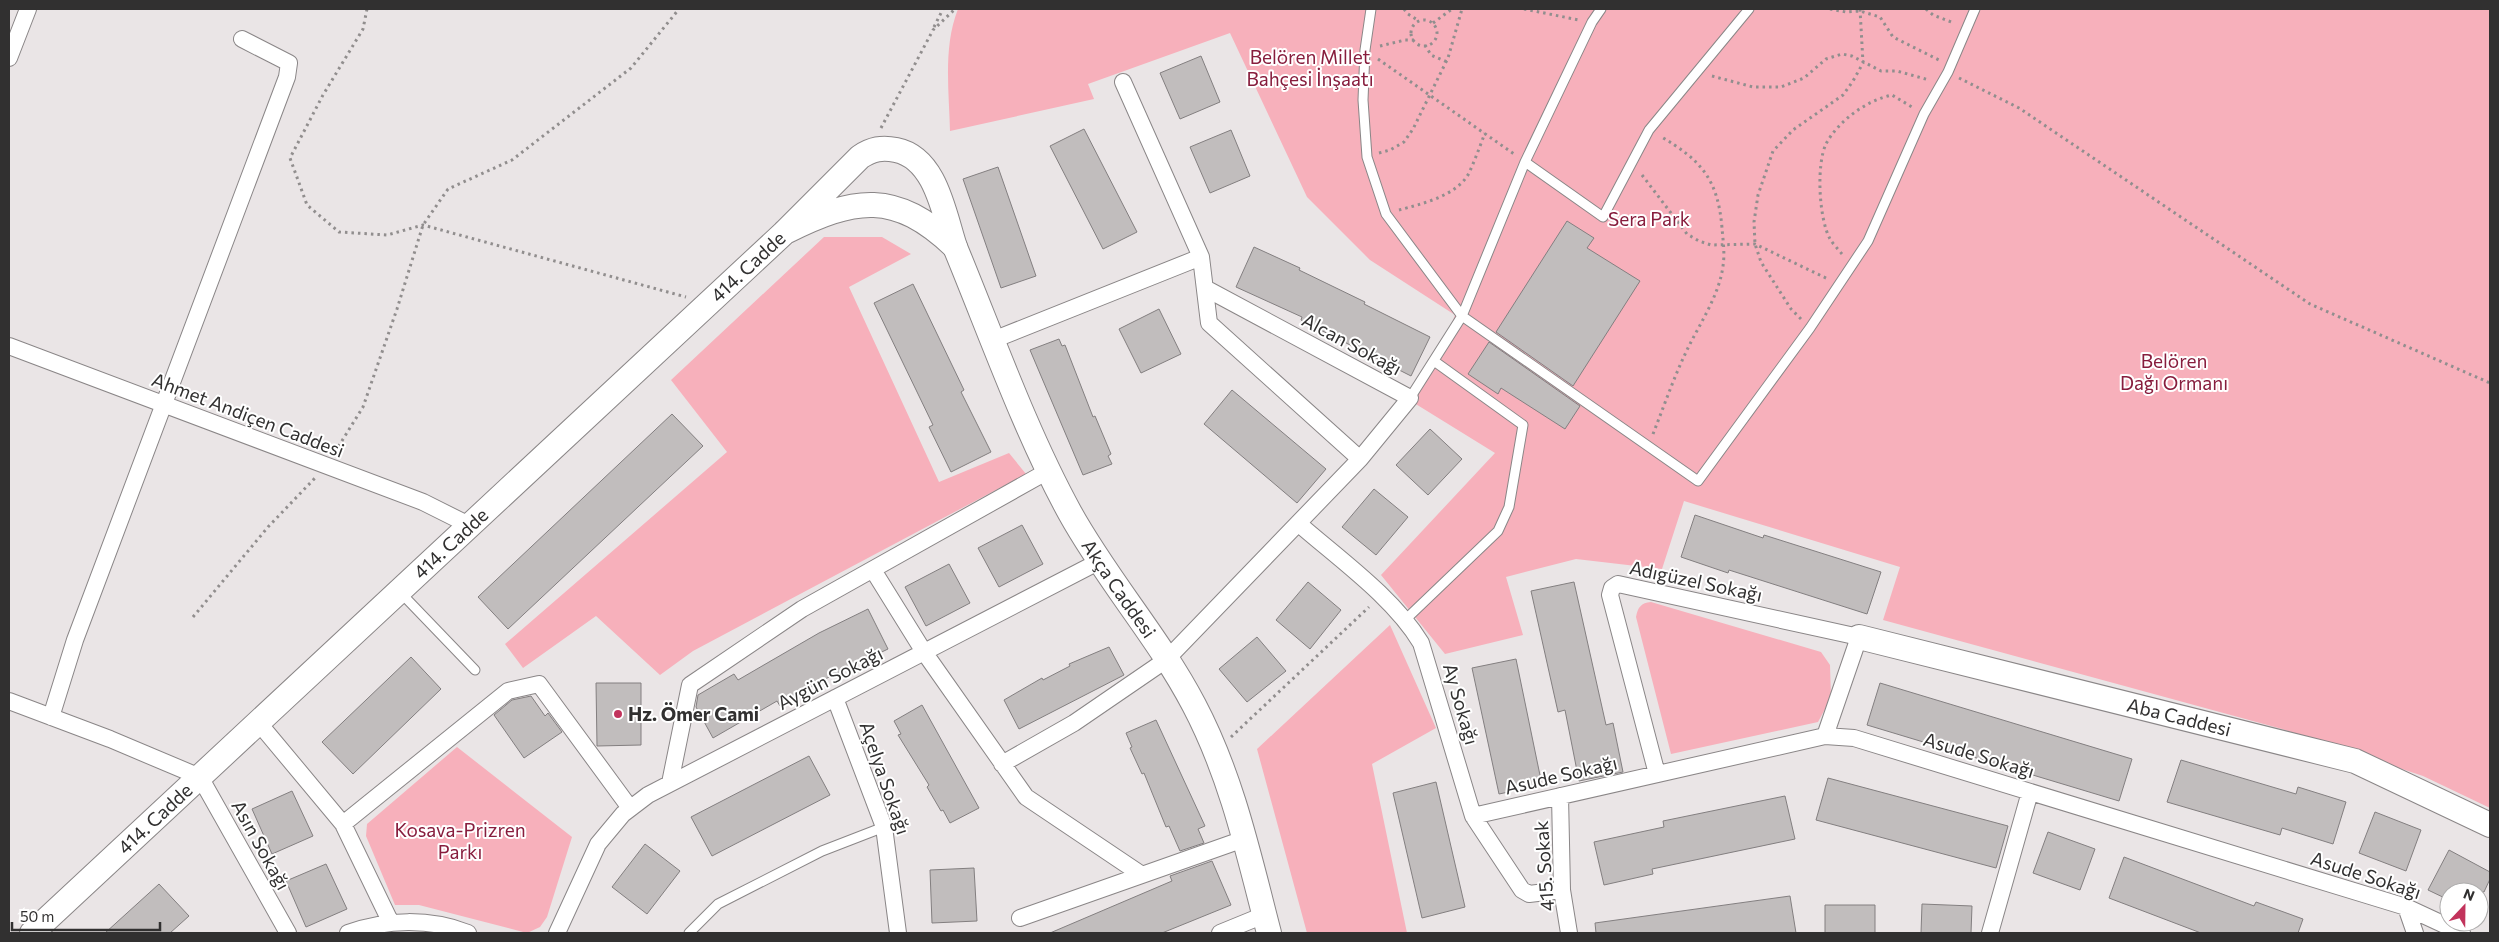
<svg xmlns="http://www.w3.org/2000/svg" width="2499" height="942" font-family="Commissioner,sans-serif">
<rect width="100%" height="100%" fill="#eae5e6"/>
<path fill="#f7b0bb" d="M958 9H2490V808L2423 776 2282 729 1883 620 1900 567 1684 501 1662 569 1576 559 1506 577 1523 635 1445 654 1381 575 1495 453 1406 398 1448 334 1455 315 1370 260 1307 197 1230 33 1088 84 1094 99 950 131C949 90 943 47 958 9Z
M824 237H882L911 254 849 287 939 482 1009 453 1026 474 693 651 660 675 596 616 523 668 505 644 727 452 671 380Z
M1651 602 1821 652 1830 665 1831 698 1818 722 1671 754 1636 617C1638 607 1641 603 1651 602Z
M1390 625 1436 728 1372 764 1407 933H1307L1257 749Z
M457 747 572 837 547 917 540 927 527 933 419 905H395L366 836 367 824Z"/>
<path fill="#c1bdbd" stroke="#837f80" d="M1201 56 1220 102 1180 119 1160 73Z
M1084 129 1137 232 1103 249 1050 146Z
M1231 130 1250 176 1210 193 1190 147Z
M998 167 1036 276 1001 288 963 179Z
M1567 221 1594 238 1587 248 1640 281 1573 386 1496 332Z
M1254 247 1300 268 1299 270 1365 302 1364 304 1430 337 1411 376 1301 320 1302 317 1236 287Z
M913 284 964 390 961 392 991 452 951 472 929 427 933 425 874 303Z
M1159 309 1181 354 1141 373 1119 329Z
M1059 339 1062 346 1065 345 1093 417 1095 416 1111 454 1108 456 1112 464 1083 475 1030 350Z
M1489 342 1580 406 1565 429 1501 388 1498 394 1468 374Z
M1232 390 1326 469 1297 503 1204 424Z
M672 414 703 446 508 629 478 597Z
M1430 429 1462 459 1428 495 1396 465Z
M1374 489 1408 517 1376 555 1342 527Z
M1695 515 1763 538 1764 535 1881 572 1867 614 1729 570 1728 573 1681 557Z
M1022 525 1043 564 999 587 978 548Z
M949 564 970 603 926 626 905 587Z
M1308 582 1341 610 1310 649 1276 620Z
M1574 582 1606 725 1613 723 1623 772 1579 781 1565 710 1558 712 1531 591Z
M868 609 888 649 823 680 780 706 777 701 713 738 696 707 698 695 734 674 738 680 819 633Z
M1257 637 1286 671 1247 702 1219 669Z
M1109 647 1124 675 1019 729 1004 700 1042 678 1043 680 1070 666 1069 664Z
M411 657 441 689 353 774 322 742Z
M1516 659 1542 785 1499 794 1472 668Z
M596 683H641V745L597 746Z
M1880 683 2132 759 2119 801 1867 725Z
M531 696 545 716 548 713 562 732 524 758 494 715 512 700Z
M922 705 979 808 950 823 943 810 941 811 927 787 929 785 898 735 901 734 894 721Z
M1156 720 1205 826 1198 829 1204 843 1180 851 1169 826 1166 827 1144 773 1142 774 1130 748 1132 747 1126 733Z
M809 756 830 795 712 856 691 817Z
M2181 760 2296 794 2298 787 2346 802 2333 844 2282 828 2280 835 2167 802Z
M1828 778 2008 826 1996 868 1816 820Z
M1436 782 1465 907 1422 918 1393 793Z
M292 791 313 836 272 854 252 809Z
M1785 796 1795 839 1652 869 1653 874 1604 885 1594 842 1664 827 1663 821Z
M2375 812 2421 830 2406 871 2359 853Z
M2048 832 2095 849 2080 890 2033 873Z
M645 844 680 871 647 914 612 887Z
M2449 850 2490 872V879L2484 892H2449V900L2428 890Z
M2124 857 2254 906 2256 902 2303 919 2298 933H2201L2109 898Z
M1212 861 1231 905 1162 933H1050L1172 881 1170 876Z
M326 864 347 909 306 927 286 881Z
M974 868 977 921 932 923 930 870Z
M159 884 189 916 170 933H105Z
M1790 896 1796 933H1596L1595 923Z
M1922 904 1972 906 1971 933H1921Z
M1825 905H1875V933H1825Z"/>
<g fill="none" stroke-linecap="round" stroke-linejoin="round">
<g stroke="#8a8687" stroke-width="11">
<path id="lane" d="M1371 9 1365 50 1363 100 1367 157 1386 214 1462 316 1698 481 1810 328 1868 241 1924 114 1948 72 1975 9
M1525 162 1603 217 1649 130 1749 9
M1410 398 1462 316 1525 162 1592 22 1601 9
M400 592 475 670
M1405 620 1498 531 1509 507 1523 425 1434 361
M689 933 718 904 822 851 884 827"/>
</g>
<g stroke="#8a8687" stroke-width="18">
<path id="street" d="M9 58 28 9
M1123 82 1201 257 1209 323 1360 459
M993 340 1201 257
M9 346 423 502 471 526
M1299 524C1339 559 1393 597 1421 643L1473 816 1522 890 1529 894 1562 890
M873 570 924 652 1026 797 1142 875
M835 698 884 827 898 933
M9 701 110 739 200 777 288 933
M51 717 75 640 287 77 289 63 242 39
M258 722 343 824 391 923
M1002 764 1074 723 1166 660 1360 459 1410 398 1205 288
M1657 774 1610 595 1612 588 1618 584 1859 637 1825 736
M670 783 690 685 802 609 1048 471
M1560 796 1562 890 1569 933
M1473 816 1825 736 1854 738 2406 907 2462 933
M343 824 508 691 539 684 630 808
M2406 907 2415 933
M1020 918 1244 839
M348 933C386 919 430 918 468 933
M557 933 598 844 623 814 648 795 1100 561
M1220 933 1264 915
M1990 933 2030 792"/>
</g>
<g stroke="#8a8687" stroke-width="26">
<g id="secondary">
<path id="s1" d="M955 247C991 334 1025 431 1070 513 1107 580 1159 638 1194 705 1232 777 1249 856 1269 933"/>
<path id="s2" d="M1859 637 2355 761 2490 825"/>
<path id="s3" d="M32 933 785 232 860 157C872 149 882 147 896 150 936 158 944 214 955 247 895 190 855 197 785 232"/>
</g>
</g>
<path stroke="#918e8e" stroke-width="3" stroke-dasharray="2.5 4" stroke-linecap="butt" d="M367 9 363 29 323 95 290 158 307 205 339 232 387 235 423 225 686 297
M1404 9 1408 14 1419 21
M1524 9 1579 20
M1830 9 1846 12 1860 11 1880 17 1893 37 1939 60
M1926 9 1933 15 1954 23
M1411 33a13 13 0 1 1 26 0a13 13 0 1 1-26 0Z
M1433 23 1452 9
M934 27 943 9
M1425 45 1431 55 1447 62
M1380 46 1405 40H1414
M1378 59 1514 154
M1712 76 1753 87H1781L1804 78 1826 59 1842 54 1852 56 1881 71H1897L1929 80
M1959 78 2019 108 2310 304 2490 383
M881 128 933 30 955 9
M1379 153 1390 150 1404 142 1413 129 1448 58 1462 9
M1642 175 1687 234 1699 241 1711 245 1755 244 1828 279
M1399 210C1421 204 1457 196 1469 173 1475 160 1480 146 1485 133
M1842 254C1838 249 1833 244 1830 239 1819 219 1816 165 1826 144 1838 121 1867 100 1892 95L1912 107
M1801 319 1791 309 1761 262 1755 244 1754 222 1758 195 1773 151 1793 130 1843 95 1853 81 1863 63 1860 9
M1653 434C1664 406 1674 377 1687 350 1700 323 1719 296 1723 266 1725 254 1723 240 1722 228 1718 179 1701 160 1660 136
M335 452 363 407 397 309 423 225 448 189 512 160 631 68 679 9
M193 617 268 527 315 478
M1231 737 1369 607"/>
<use href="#lane" stroke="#fff" stroke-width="9"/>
<use href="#street" stroke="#fff" stroke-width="16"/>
<use href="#secondary" stroke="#fff" stroke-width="24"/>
</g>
<circle fill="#c2335c" stroke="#fff" stroke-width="2" cx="618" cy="714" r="5"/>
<g text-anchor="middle" stroke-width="4" stroke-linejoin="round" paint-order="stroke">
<g font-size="19" fill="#871d3d" stroke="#fff">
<text x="1310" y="64">Belören Millet<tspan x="1310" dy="22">Bahçesi İnşaatı</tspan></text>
<text x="1649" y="226">Sera Park</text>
<text x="2174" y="368">Belören<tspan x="2174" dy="22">Dağı Ormanı</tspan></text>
<text x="460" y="837">Kosava-Prizren<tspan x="460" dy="22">Parkı</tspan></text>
</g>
<g font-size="19" fill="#313030" stroke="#fff">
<text dy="7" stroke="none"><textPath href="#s3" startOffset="978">414. Cadde</textPath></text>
<text transform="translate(1352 344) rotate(28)" y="7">Alcan Sokağı</text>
<text transform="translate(248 415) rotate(21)" y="7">Ahmet Andiçen Caddesi</text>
<text dy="7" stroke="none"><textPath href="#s3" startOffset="572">414. Cadde</textPath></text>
<text transform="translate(1696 581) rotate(12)" y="7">Adıgüzel Sokağı</text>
<text dy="7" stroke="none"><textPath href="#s1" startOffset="380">Akça Caddesi</textPath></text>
<text transform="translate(830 678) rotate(-27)" y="7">Aygün Sokağı</text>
<text transform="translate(1461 704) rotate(74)" y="7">Ay Sokağı</text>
<text dy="7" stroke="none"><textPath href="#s2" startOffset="330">Aba Caddesi</textPath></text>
<text transform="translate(1979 755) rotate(17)" y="7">Asude Sokağı</text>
<text transform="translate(1561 775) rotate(-13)" y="7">Asude Sokağı</text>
<text transform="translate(885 778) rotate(71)" y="7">Açelya Sokağı</text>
<text dy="7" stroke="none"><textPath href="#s3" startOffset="168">414. Cadde</textPath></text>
<text transform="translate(261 845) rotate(61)" y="7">Asın Sokağı</text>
<text transform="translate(1544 866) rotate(-94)" y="7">415. Sokak</text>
<text transform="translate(2366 875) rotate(18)" y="7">Asude Sokağı</text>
</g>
<g font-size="19" font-weight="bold" fill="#313030" stroke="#fff" text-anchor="start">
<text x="628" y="721">Hz. Ömer Cami</text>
</g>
</g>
<rect width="2499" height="942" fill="none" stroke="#313030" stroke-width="20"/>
<g transform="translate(2464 907) rotate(22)"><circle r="24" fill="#ffffff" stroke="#adacac"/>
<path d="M0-4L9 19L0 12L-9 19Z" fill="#c2335c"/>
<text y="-8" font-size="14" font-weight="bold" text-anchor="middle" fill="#313030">N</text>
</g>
<path d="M12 922v8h148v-8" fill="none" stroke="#313030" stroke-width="2.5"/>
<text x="20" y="922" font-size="15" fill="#313030" stroke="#ffffff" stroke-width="4" paint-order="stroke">50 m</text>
</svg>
